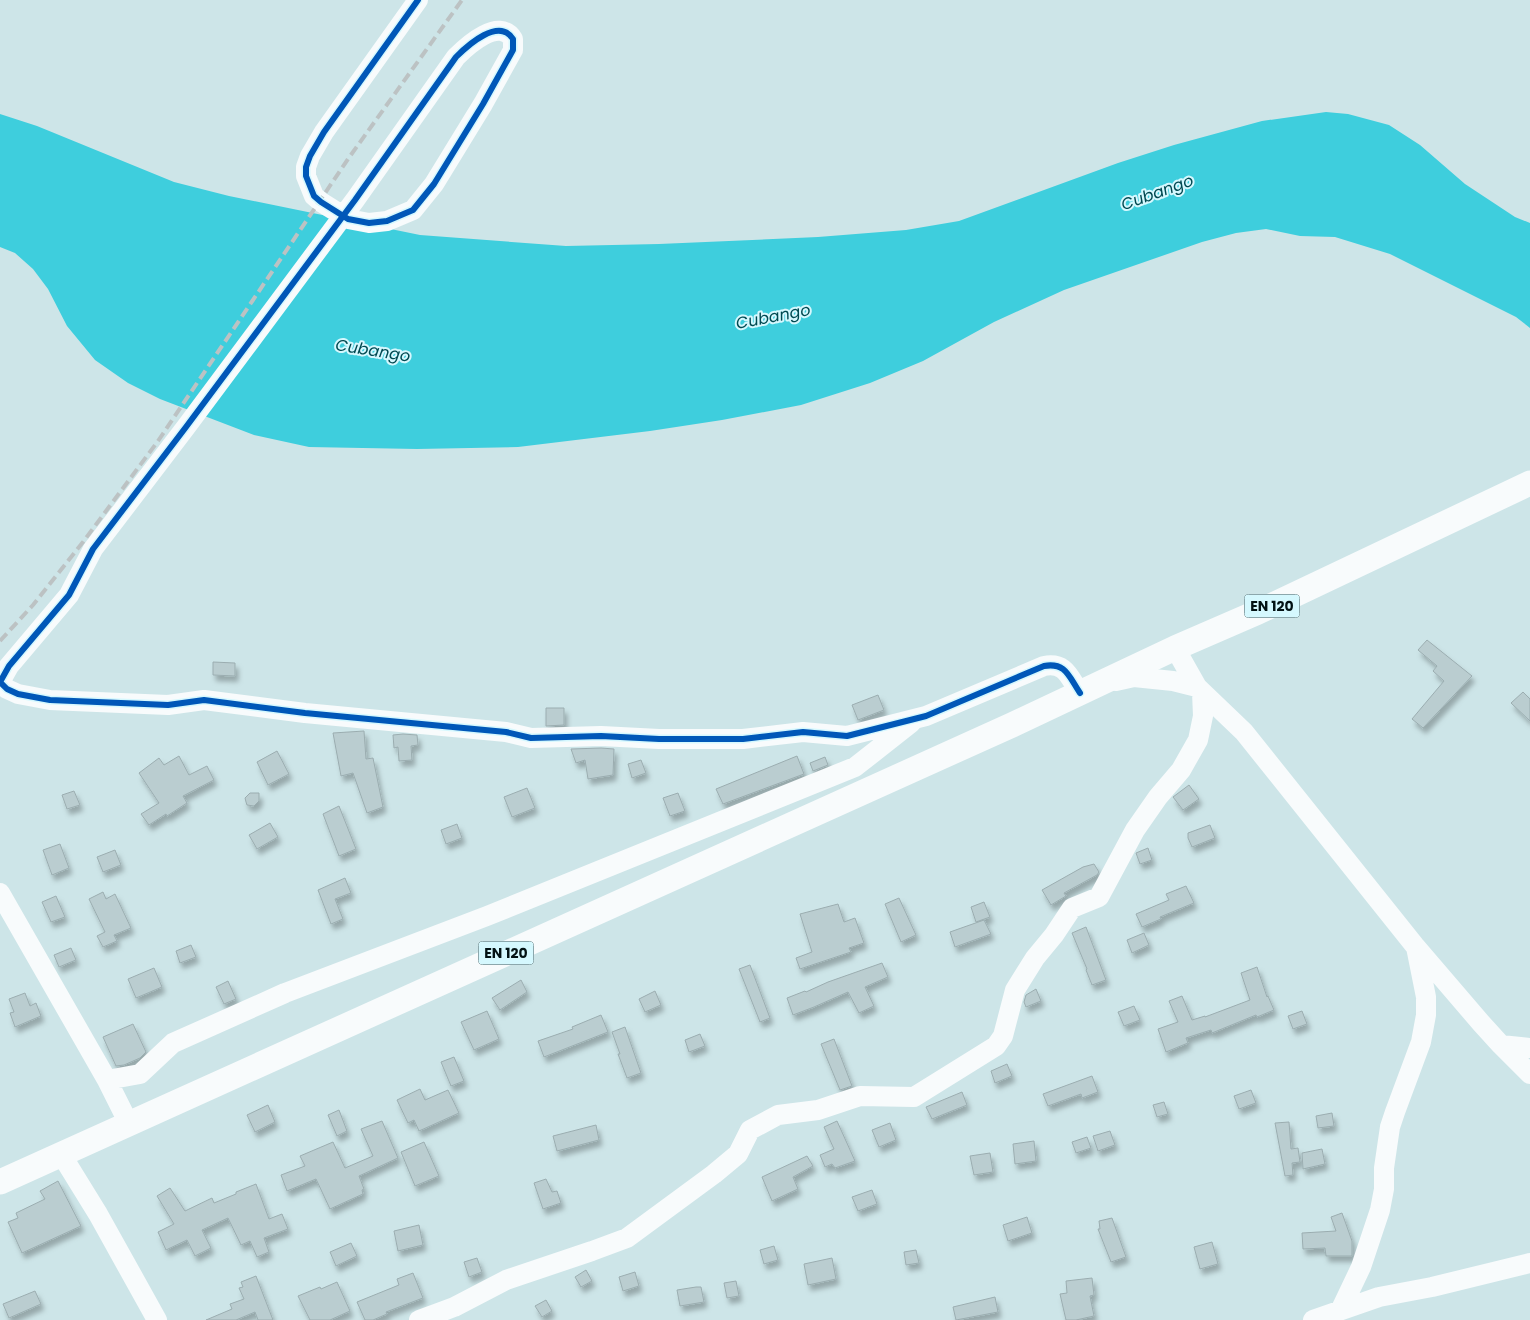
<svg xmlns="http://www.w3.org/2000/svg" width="1530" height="1320" font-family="Poppins,sans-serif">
<defs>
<filter id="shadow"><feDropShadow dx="3" dy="5.5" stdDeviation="2.5" flood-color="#0004"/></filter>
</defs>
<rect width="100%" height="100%" fill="#cde5e8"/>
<path fill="#3ecedd" d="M1326 112 1348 114 1389 125 1420 145 1465 184 1515 217 1530 223V328L1516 317 1390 254 1335 237 1300 236 1266 229 1236 233 1202 242 1064 290 994 322 923 361 870 383 801 405 722 420 650 431 518 447 417 449 309 447 254 435 160 399 128 383 95 360 67 326 48 289 33 269 15 253 0 247V114L37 126 174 182 229 196 420 235 566 246 659 244 818 237 906 230 959 221 1118 163 1174 145 1262 121Z"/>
<path fill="#bacdd0" stroke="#9badb0" filter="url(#shadow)" d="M1427 640 1472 676 1423 728 1412 719 1444 681 1433 671 1437 666 1418 650Z
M213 662 235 663V676L213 675Z
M1523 692 1530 699V721L1511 703Z
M878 695 884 710 858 720 852 705Z
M546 708H564V725L546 726Z
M364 731 366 759 373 758 383 807 367 813 353 773 341 776 333 733Z
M403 734 417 735 418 745 411 746 412 760 399 761 398 747 394 748 393 735Z
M601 748 614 749 613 775 588 779 585 760 576 763 571 749Z
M277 751 289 774 268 785 257 762Z
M179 756 189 775 207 766 214 780 183 796 187 803 167 816 166 814 149 825 141 814 159 803 139 773 159 758 164 765Z
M797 756 804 774 723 804 716 789Z
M825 757 828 765 813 771 810 763Z
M641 760 646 773 632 778 628 764Z
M1189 785 1199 799 1183 810 1173 797Z
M527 788 535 808 512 817 504 797Z
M74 791 80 805 67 809 62 795Z
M250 793H259V801L254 806 247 805 246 802 245 798Z
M678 793 685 811 670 816 663 798Z
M339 806 356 849 339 856 323 814Z
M270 823 278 837 257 849 249 835Z
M457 824 462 838 446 844 441 830Z
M1210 825 1215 838 1192 847 1188 838V833Z
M60 844 69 868 52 875 43 850Z
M1148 848 1152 860 1140 864 1136 853Z
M115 850 121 865 103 872 97 857Z
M1094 864 1099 872 1097 875 1064 893 1066 896 1051 905 1042 890 1083 867Z
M345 878 351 893 335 899 343 919 331 924 318 890Z
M1186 886 1194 903 1160 917 1161 919 1142 927 1136 914 1169 900 1166 894Z
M103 892 106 899 115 894 131 928 114 935 117 941 103 947 97 936 105 932 89 899Z
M56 896 65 917 51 922 42 902Z
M899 898 916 935 901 942 885 904Z
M984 902 990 917 976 922 971 907Z
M838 904 844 922 855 918 864 943 849 948 851 952 800 969 796 958 812 952 800 914Z
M984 920 991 934 955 947 950 932Z
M1086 927 1106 980 1092 985 1086 970 1087 969 1072 933Z
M1144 933 1149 945 1132 953 1127 940Z
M191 945 196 957 180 963 176 951Z
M71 948 76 960 59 967 54 955Z
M882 963 888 977 865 987 874 1006 859 1013 848 992 814 1007 793 1015 787 998 805 991 806 992 828 982Z
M750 965 770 1018 760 1022 739 969Z
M1257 967 1267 997 1268 996 1274 1010 1257 1017 1256 1015 1212 1033 1211 1030 1186 1038 1188 1043 1166 1052 1158 1029 1178 1022 1169 1001 1182 996 1192 1020 1205 1016V1017L1250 1000 1241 973Z
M154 968 162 987 136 998 128 979Z
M521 980 527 992 500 1010 492 998Z
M228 981 236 999 224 1004 216 987Z
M1036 989 1041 1001 1026 1007 1024 1002 1026 995Z
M655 991 661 1005 645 1012 639 999Z
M25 993 30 1006 36 1003 41 1016 15 1027 10 1013 14 1012 9 999Z
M1134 1006 1140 1020 1124 1026 1118 1012Z
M487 1011 499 1039 474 1050 461 1022Z
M1302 1011 1307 1024 1293 1029 1288 1016Z
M601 1015 608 1032 544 1057 538 1041 573 1029 572 1027Z
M133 1024 146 1052 140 1058 124 1065 116 1066 103 1037Z
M625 1027 641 1073 627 1078 618 1054H620L612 1032Z
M700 1034 705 1046 689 1052 685 1040Z
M834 1039 852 1086 840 1090 821 1044Z
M454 1057 464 1081 451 1086 441 1062Z
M1007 1064 1012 1076 995 1083 991 1071Z
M1092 1076 1098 1092 1082 1098 1081 1094 1048 1106 1043 1094Z
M420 1089 425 1100 448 1090 459 1113 419 1131 414 1120 408 1123 397 1100Z
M1251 1090 1256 1103 1239 1109 1234 1096Z
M962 1092 967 1105 932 1119 926 1107Z
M1164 1102 1168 1114 1157 1117 1153 1105Z
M268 1105 275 1122 255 1132 247 1115Z
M339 1110 347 1131 337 1136 328 1115Z
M1332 1113 1334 1126 1318 1128 1316 1116Z
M382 1121 398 1158 359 1176 364 1189 362 1190 363 1194 330 1209 316 1179 287 1191 281 1175 305 1166 300 1156 333 1142 345 1168 373 1156 361 1129Z
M837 1121 855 1161 835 1168 832 1164 825 1167 820 1155 834 1149 824 1127Z
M1289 1122 1291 1149 1298 1148 1300 1162 1292 1163 1293 1175 1285 1176 1275 1123Z
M890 1123 896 1140 879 1147 872 1130Z
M596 1125 599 1140 557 1151 553 1136Z
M1110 1131 1115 1145 1098 1151 1093 1136Z
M1087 1137 1091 1148 1076 1153 1072 1142Z
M1034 1141 1036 1161 1015 1164 1013 1144Z
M424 1142 439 1176 415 1186 401 1152Z
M1322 1149 1325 1164 1303 1169 1302 1153Z
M990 1153 993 1172 974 1175 970 1156Z
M807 1156 813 1166 793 1177 798 1189 772 1201 762 1177Z
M546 1179 552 1192 557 1191 561 1203 543 1209 534 1183Z
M58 1181 81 1226 22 1253 8 1222 18 1218 16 1213 45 1199 40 1191Z
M256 1184 269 1219 282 1214 288 1229 264 1238 269 1252 257 1257 250 1241 241 1245 228 1218 202 1230 211 1248 195 1256 187 1240 166 1250 158 1232 174 1224 157 1196 170 1188 185 1211 212 1198 214 1203 236 1194V1192Z
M872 1190 877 1204 858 1211 852 1197Z
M1342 1213 1352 1241V1256H1326L1325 1248 1303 1249 1302 1233 1336 1231 1331 1217Z
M1027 1217 1032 1233 1008 1241 1003 1225Z
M1112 1218 1126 1257 1111 1262 1098 1229H1100L1099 1221Z
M419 1225 423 1245 398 1251 394 1231Z
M1212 1242 1218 1264 1200 1269 1194 1247Z
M351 1243 357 1256 336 1266 330 1252Z
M774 1246 778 1260 764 1264 760 1250Z
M916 1250 919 1263 906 1265 904 1252Z
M477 1258 482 1272 469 1277 464 1262Z
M832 1258 836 1279 808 1285 804 1264Z
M586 1270 592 1281 581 1287 575 1277Z
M635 1272 639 1286 623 1291 619 1277Z
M413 1273 423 1298 386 1312 387 1314 373 1320H365L357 1302 399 1285 397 1279Z
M256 1276 273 1320H258L255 1312 236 1320H206L232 1309 230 1304 244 1299 239 1288 243 1287 241 1282Z
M1092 1278 1094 1295 1090 1296 1094 1316 1076 1320H1066L1060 1294 1067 1293 1066 1281Z
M736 1281 739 1296 727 1298 724 1283Z
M337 1282 350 1311 330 1320H310L298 1296 320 1287 321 1289Z
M696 1287H701L704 1302 680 1306 677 1290Z
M35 1291 41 1304 9 1318 3 1304Z
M995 1297 998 1312 956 1320 953 1307Z
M546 1300 552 1311 542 1317 535 1306Z"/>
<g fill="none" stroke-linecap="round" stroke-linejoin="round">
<path stroke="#f8fbfc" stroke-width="20" d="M1175 648 1197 687 1244 732 1415 946 1481 1023 1501 1045 1530 1048
M1116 681 1134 677 1173 681 1197 687
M0 682 9 666 69 595 93 549 186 427 355 200 456 57C468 45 499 17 513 39V50L483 104 434 184 413 210 387 221 369 223 348 219 321 202 314 196 306 176V167L310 156 324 132 418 0
M0 682 7 689 18 694 50 700 168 705 204 700 305 713 506 732 531 738 601 736 659 739H743L803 732 847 736 926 716 1044 666C1066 662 1069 677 1080 693
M0 893 107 1080 129 1124
M1501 1045 1530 1074
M107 1080 140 1074 173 1043 285 993 487 916 855 767 911 723
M61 1154 98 1214 157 1320
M1341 1309 1361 1267 1380 1210 1384 1189V1168L1390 1127 1395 1112 1421 1042 1426 1015V997L1416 947
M419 1320 454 1307 506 1280 592 1251 627 1238 714 1174 738 1154 750 1130 778 1115 818 1110 860 1096 914 1097 996 1046 1003 1036 1015 990 1035 958 1054 935 1072 908 1099 897 1135 830 1158 797 1181 770 1198 740 1203 716 1202 692
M1313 1320 1379 1297 1432 1287 1530 1263"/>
<path stroke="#f8fbfc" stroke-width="25" d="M0 1182 1012 725 1175 648 1258 612 1530 483"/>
<path stroke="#bcc2c3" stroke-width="4" stroke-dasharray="10 5" stroke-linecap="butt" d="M0 641 33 605 83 542 158 441 348 159 462 0"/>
<g stroke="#d5f8fe" stroke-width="9">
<path id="cycleway" d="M0 682 9 666 69 595 93 549 186 427 355 200 456 57C468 45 499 17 513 39V50L483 104 434 184 413 210 387 221 369 223 348 219 321 202 314 196 306 176V167L310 156 324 132 418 0
M0 682 7 689 18 694 50 700 168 705 204 700 305 713 506 732 531 738 601 736 659 739H743L803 732 847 736 926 716 1044 666C1066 662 1069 677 1080 693"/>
</g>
<use href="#cycleway" stroke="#0057b8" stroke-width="6"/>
</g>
<g text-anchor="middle" stroke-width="4" stroke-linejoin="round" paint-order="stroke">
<g fill="#d5f8fe" stroke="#42575a" stroke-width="1">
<rect x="1244.5" y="594.5" width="55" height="23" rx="4"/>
<rect x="478.5" y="941.5" width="55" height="23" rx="4"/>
</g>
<g font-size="14" font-weight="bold" fill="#031214">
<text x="1272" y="611">EN 120</text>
<text x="506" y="958">EN 120</text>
</g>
<g font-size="16" font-style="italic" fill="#004951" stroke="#d5f8fe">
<text transform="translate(1157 192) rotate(-20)" y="6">Cubango</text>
<text transform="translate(773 316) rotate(-11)" y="6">Cubango</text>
<text transform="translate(373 350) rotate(9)" y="6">Cubango</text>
</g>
</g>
</svg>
